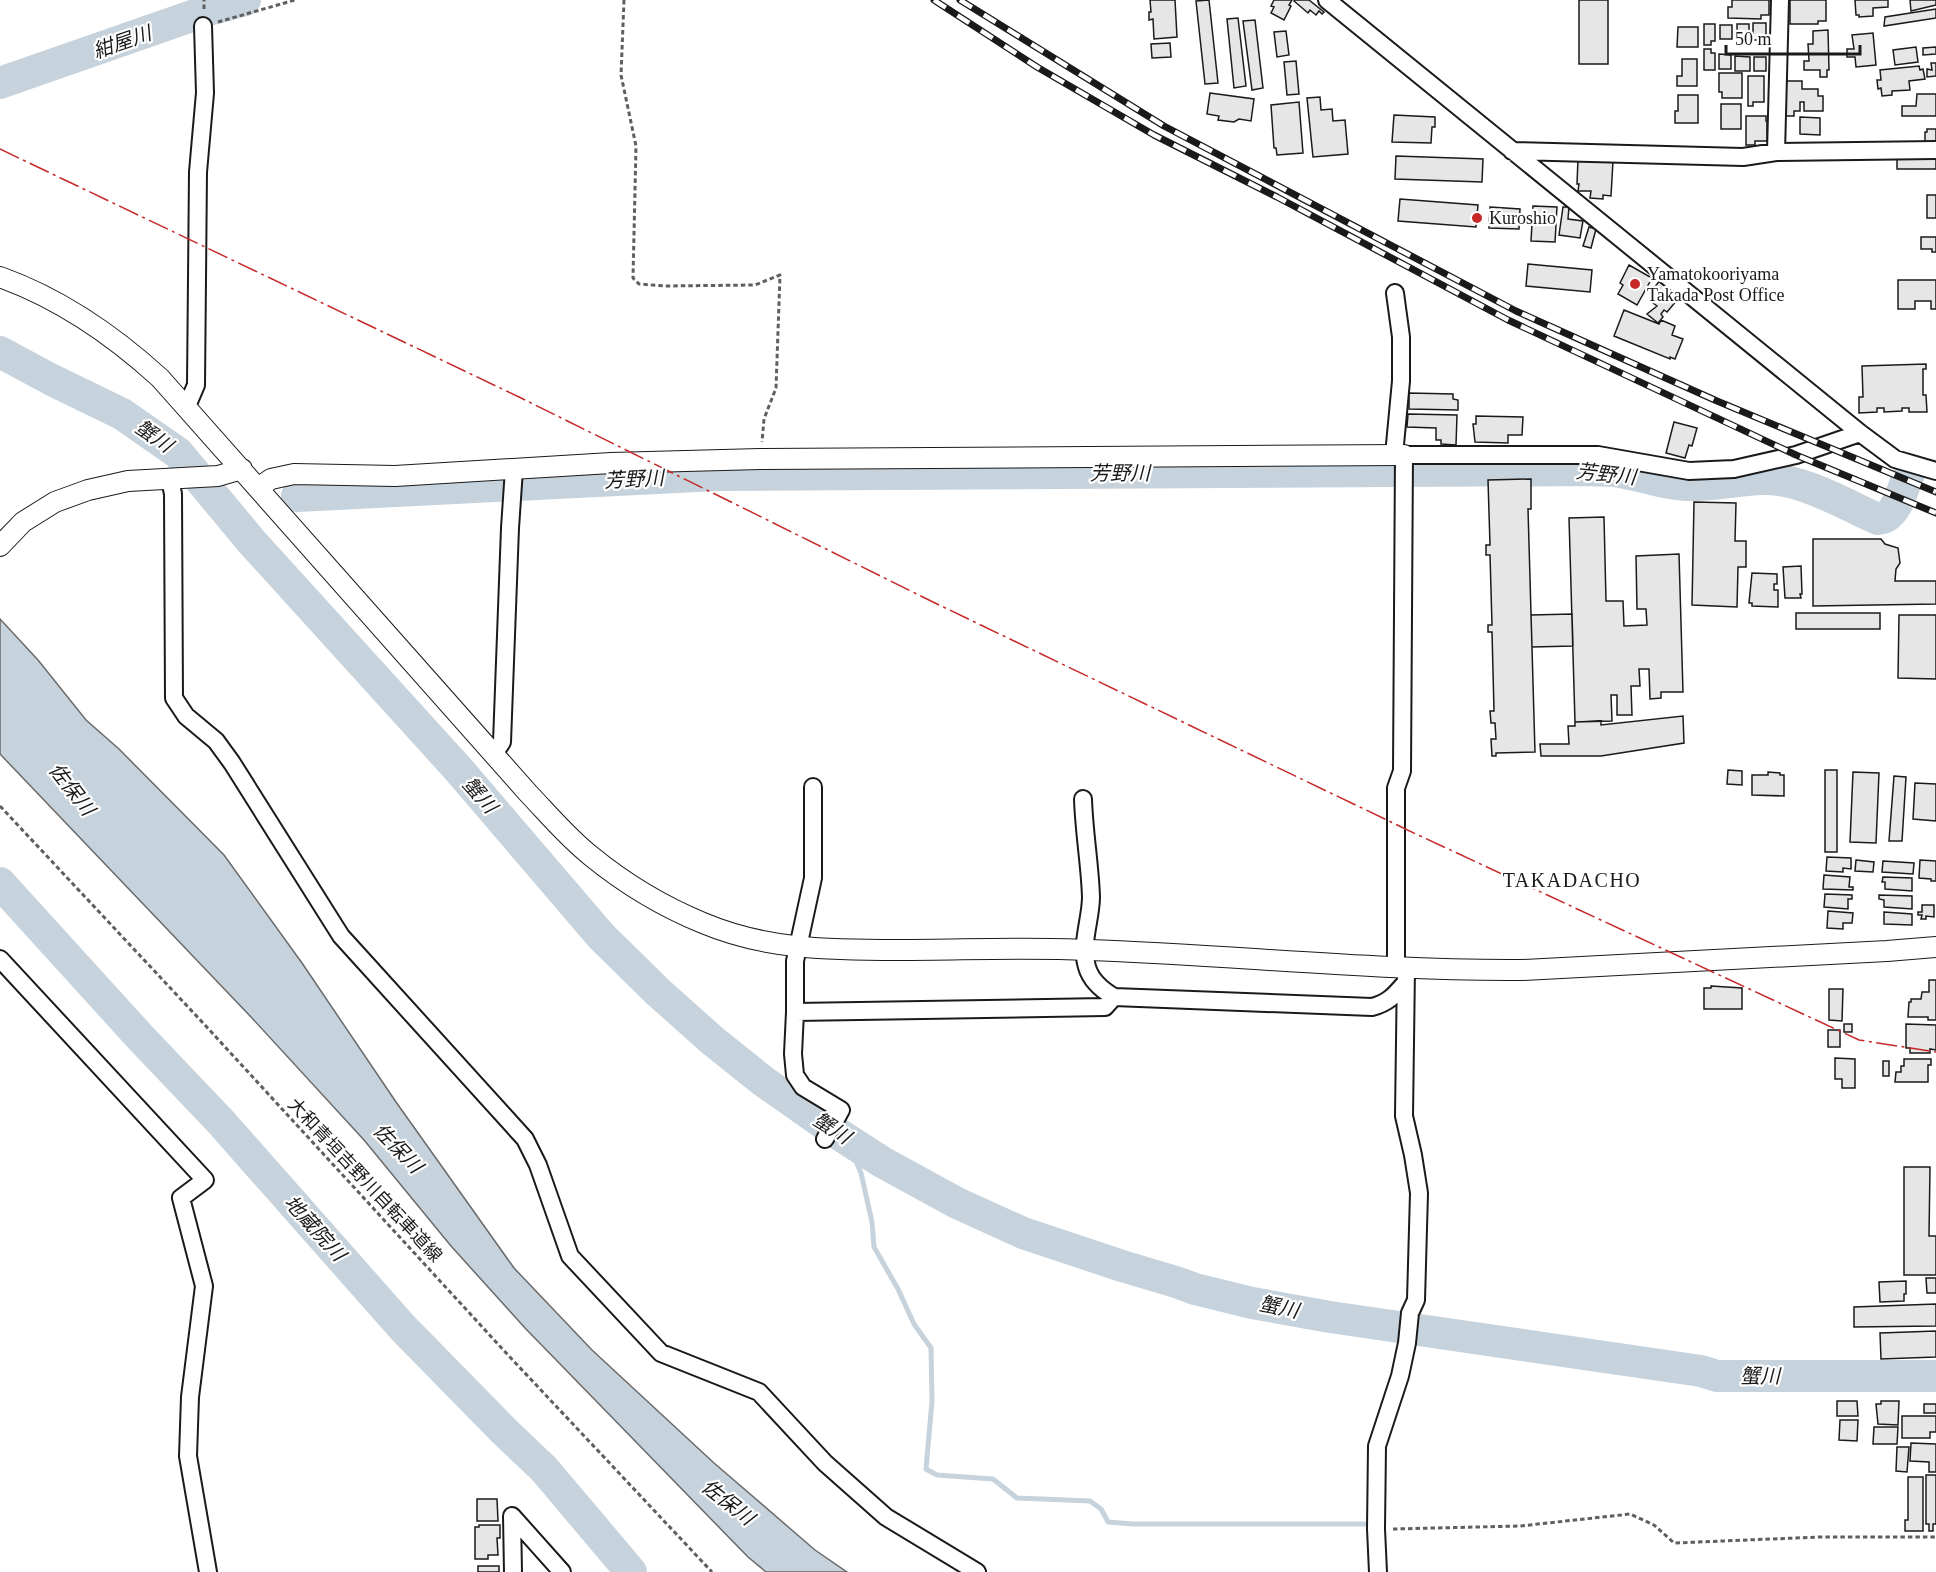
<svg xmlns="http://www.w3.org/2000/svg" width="1936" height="1572" font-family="'Times New Roman','Noto Sans JP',serif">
<rect width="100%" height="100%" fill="#fff"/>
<path fill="#c6d2dc" stroke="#6a6a6a" stroke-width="1.5" d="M0 619 38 660 86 720 119 749 224 855 302 963 396 1102 514 1268 592 1350 714 1463 815 1550 847 1572H766L748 1557 525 1328 451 1246 364 1140 251 1017 0 754Z"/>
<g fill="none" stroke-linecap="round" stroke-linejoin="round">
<path stroke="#c6d2dc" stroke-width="5" d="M846 1138 861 1173 872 1222 874 1247 898 1289 914 1324 931 1348 932 1401 926 1469 937 1475 993 1479 1017 1498 1090 1501 1101 1509 1108 1522 1133 1524H1370"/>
<path stroke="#c6d2dc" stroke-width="32" d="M0 83 212 9 245 0
M0 352 52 380 122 414 178 453 251 541 459 770 601 936 658 992 713 1041 763 1081 837 1133 882 1162 957 1203 1023 1233 1122 1266 1176 1282 1195 1289 1252 1303 1330 1317 1701 1371 1717 1376H1936
M297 496 717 475 1591 470C1599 471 1607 470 1614 471 1639 474 1662 484 1687 485 1713 486 1739 479 1765 479 1803 479 1844 504 1878 519 1897 518 1902 489 1909 474
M0 883 140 1037 220 1121 403 1328 505 1432 544 1469 631 1572"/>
</g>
<path fill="#e6e6e6" stroke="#1a1a1a" stroke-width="1.5" d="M1150 0H1175L1177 37 1154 39 1153 19 1149 20V12H1151Z
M1209 0 1218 83 1205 84 1196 1Z
M1274 0H1292L1289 5 1291 6 1284 20 1271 13 1274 7 1271 6Z
M1295 0H1309L1324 12 1322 14 1319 11 1316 15 1310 10 1308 13 1294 1Z
M1579 0H1608V64H1579Z
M1732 0H1769V15H1761V19L1728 18V7H1732Z
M1790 0H1826V21H1818V24H1790Z
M1855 0H1888V7L1873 8V16L1859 17V15H1856Z
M1910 0H1936V5L1911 11Z
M1936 9V18L1884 26 1885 17Z
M1238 18 1246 86 1234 88 1227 19Z
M1255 20 1263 88 1252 90 1243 21Z
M1753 23H1766V40H1753Z
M1704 24H1715V41H1711V45H1704Z
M1737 24H1749V40L1737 39Z
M1720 25H1732V39H1720Z
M1678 27H1698V47H1677Z
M1828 30 1829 70H1827V77H1820V70H1804V61H1809L1808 44H1813V31Z
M1286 31 1289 55 1277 57 1274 32Z
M1873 33 1876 65 1856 67 1855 57H1847V49H1854L1852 35Z
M1170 43 1171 57 1152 58 1151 44Z
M1916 47 1918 62 1895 65 1893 50Z
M1936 47V54L1923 55V48Z
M1704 49H1711V53H1715V70H1704Z
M1719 54 1731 55V69H1719Z
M1735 56 1750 57V71H1735Z
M1754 57H1766V71H1754Z
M1682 59H1697V86H1677V76H1682Z
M1296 61 1299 94 1287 95 1284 62Z
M1931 63H1936V76L1927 77V69L1932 70Z
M1919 66 1920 70 1923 69 1925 79 1909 81 1910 90 1892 91V95L1882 96 1881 88 1878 89 1877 80H1881L1880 70Z
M1719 73H1742V98H1722V92H1719Z
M1748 76H1764V102H1753V106H1748Z
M1780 81H1802V89H1818V96H1823V111H1804V102H1800V111H1794V116H1779Z
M1210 93 1254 99 1251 121 1239 119 1234 122 1218 120 1219 116 1207 114Z
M1917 94H1936V116H1902V106H1916Z
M1678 95H1698V123H1675V111H1678Z
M1320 97 1321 110 1332 109 1333 121 1345 120 1348 154 1313 157 1307 98Z
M1299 102 1303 153 1277 155 1276 148H1274L1271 105Z
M1721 104H1741V129H1721Z
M1394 115 1435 117V127H1432L1431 143 1392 142Z
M1746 116H1766V121H1767V141H1755V145H1746Z
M1800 117 1820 118V135L1800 134Z
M1927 129H1936V144H1925V132H1927Z
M1897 154H1936V169H1897Z
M1396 156 1483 159 1482 182 1395 179Z
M1578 159 1613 161 1611 196 1603 195V199L1590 198 1591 191H1578L1579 184H1577Z
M1927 195H1936V218H1927Z
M1400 199 1478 205 1476 227 1398 221Z
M1533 206 1557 207 1555 242 1531 241Z
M1490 207 1520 209 1519 229 1489 228Z
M1563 207H1569L1568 219 1583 221 1580 238 1559 235Z
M1589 227 1596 229 1591 248 1583 246Z
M1921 237H1936V252H1932V249H1921Z
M1528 264 1592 270 1590 292 1526 286Z
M1629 265 1652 278 1637 305 1618 294 1623 285 1620 283Z
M1661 279 1669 286 1667 288 1672 293 1674 291 1679 295 1676 298 1678 299 1667 312 1664 310 1661 314 1663 317 1658 323 1647 314 1657 306 1649 300 1653 296 1650 293Z
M1898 280H1936V309H1931V301H1915V309H1898Z
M1624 310 1659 324 1661 320 1675 326 1672 335 1683 339 1675 359 1670 357V359L1614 336Z
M1926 364V369H1923V395H1926L1927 412H1909V408H1902V411L1884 412V408H1877V412L1859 413V397H1863L1862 366Z
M1409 393 1453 394V399L1458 400V410L1409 409Z
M1408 414 1457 415 1456 445 1441 444V440H1436V428L1407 427Z
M1476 416 1523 417 1522 435H1508V443L1475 442 1473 424H1476Z
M1674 422 1697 428 1692 446 1689 445 1685 458 1666 453Z
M1531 479V509H1528L1535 752 1496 753V756H1492L1491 739H1496L1495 723H1491L1490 711H1494L1492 632H1488V625H1492L1490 555H1486V545H1490L1488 480Z
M1694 502 1736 503 1735 541H1746V567H1738L1737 607 1692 605Z
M1604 517 1606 601H1623L1624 626 1647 625 1646 609H1637L1636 556 1679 554 1683 692H1661V698L1650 699 1649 669H1639L1640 686H1631L1632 715H1617V695H1611L1612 721 1575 722 1569 518Z
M1813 539H1881L1885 544 1898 548 1900 563 1896 569 1895 581H1936V604L1813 606Z
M1801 566 1802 594H1800L1801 598H1785L1783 567Z
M1752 573 1777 574V584H1774V590H1778V607L1752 606V603H1749Z
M1796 613H1880V629H1796Z
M1572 614 1573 646 1532 647 1531 615Z
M1899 615H1936V679L1898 678Z
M1683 716 1684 743 1601 756H1541L1540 744H1569L1568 726H1575V722L1601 721V725Z
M1728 770 1742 771V785L1727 784Z
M1825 770H1837V852H1825Z
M1768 772 1780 773V775H1784V796L1752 795V775H1768Z
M1853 772 1879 773 1876 843 1850 842Z
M1894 776 1906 777 1902 841H1889Z
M1915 783 1936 784V821L1913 819Z
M1827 857 1851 858V869L1843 868V872L1826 871Z
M1856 860 1874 862 1873 872 1855 871Z
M1920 860 1936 861V881H1931V879L1919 878Z
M1883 861 1914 863 1913 874 1882 872Z
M1824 875 1850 877 1849 887H1853V890L1823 889Z
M1883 877 1912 878V891L1885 889V882H1882Z
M1825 894 1852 895V899H1848V909L1824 907Z
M1879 895 1912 896V909L1884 907V900L1879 899Z
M1922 905H1934V917L1926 916V919H1921L1922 915H1918V912H1922Z
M1828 911 1853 913 1852 923H1843V929L1827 928Z
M1884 912 1912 914V925L1884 924Z
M1929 980H1936V1020H1928V1017H1908L1909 1002H1911V999H1921L1922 992H1929Z
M1711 986 1742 988V1009H1704V988H1711Z
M1829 989H1843L1842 1021 1829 1020Z
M1844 1024H1852V1032H1844Z
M1906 1024 1936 1025V1050L1930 1049V1053H1910V1048H1906Z
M1828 1030H1840V1047H1828Z
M1835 1058 1855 1059V1088H1842V1079H1835Z
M1904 1059H1931V1065H1928V1082H1895L1896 1072H1901V1066H1904Z
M1883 1061H1889V1076H1883Z
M1904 1167H1930L1929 1236H1936V1275H1904Z
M1926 1278H1936V1293H1927Z
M1906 1281V1294H1904V1301L1880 1302 1879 1282Z
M1936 1304V1326L1854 1327V1307Z
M1936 1331V1357L1881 1359 1880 1333Z
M1837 1401H1857L1858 1416H1837Z
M1881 1401H1899L1898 1425 1878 1424 1876 1404H1881Z
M1924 1404H1936V1413H1924Z
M1902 1416H1936V1432H1930V1438H1902Z
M1840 1420H1858L1857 1441 1839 1440Z
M1874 1427H1898L1897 1444H1873Z
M1911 1443 1936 1444V1472H1929V1462L1910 1461Z
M1897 1447H1909L1907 1472 1896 1471Z
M1926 1475H1936V1524H1933V1531H1929V1524H1926Z
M1908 1477H1923V1531H1905V1520H1908Z
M477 1499H497L498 1521H477Z
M479 1525H500V1538H497L498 1555H488V1559H475V1527H479Z
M478 1566H499V1572H478Z"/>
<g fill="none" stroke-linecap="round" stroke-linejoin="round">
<g stroke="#1a1a1a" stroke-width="20">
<path id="minor" d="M1327 0 1860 433 1895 459 1936 471
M1512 151 1743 157 1776 152 1936 150
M1776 152 1780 0
M187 406 196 385 198 172 205 93 203 26
M1394 455 1401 381V337L1395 293
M170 479 173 494 174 698 186 716 216 741 232 763 341 936 525 1139 538 1165 570 1256 661 1353 759 1392 825 1463 886 1517 977 1572
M494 754 502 742 510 528 514 469
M813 787V878L795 961V1012L793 1054 795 1075 803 1087 841 1110 825 1139
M1083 799C1084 832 1090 865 1091 897 1091 919 1080 945 1087 967 1091 981 1102 990 1114 997L1372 1007C1388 1003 1395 995 1405 983
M0 959 205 1180 181 1198 204 1286 190 1397 188 1456 208 1572
M1396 968V788L1402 771 1404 455H1598L1689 471 1734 469 1796 455 1860 433
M795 1012 1105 1007 1114 997
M513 1572 512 1516 562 1572
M1378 1572 1376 1529 1377 1446 1400 1376 1407 1343 1410 1313 1416 1300 1419 1193 1413 1155 1404 1116 1406 968"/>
</g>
<g stroke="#1a1a1a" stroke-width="22">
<path id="tertiary" d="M0 277C61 299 113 335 160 378L528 793C548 814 568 838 591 856 624 883 664 907 703 923 767 950 831 950 899 950 962 950 1025 947 1088 950 1233 955 1377 971 1522 970L1887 951 1936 947
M258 488 271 479 294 474 395 476 611 463 760 459 1404 455
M0 546 23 522 55 502 88 490 128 481 218 476 242 469"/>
</g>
<path stroke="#5f5f5f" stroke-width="3" stroke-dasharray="4.5 3" stroke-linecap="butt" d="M624 0 621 75 636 146 633 278 639 284 666 286 755 285 780 275 776 388 764 419 762 442
M204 9V0
M218 22 295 0
M0 806 204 1024 508 1355 712 1572
M1393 1529 1520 1526 1630 1514 1654 1525 1674 1543 1820 1537H1936"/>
<use href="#minor" stroke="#fff" stroke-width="16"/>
<use href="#tertiary" stroke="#fff" stroke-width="20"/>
<g stroke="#1a1a1a" stroke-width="7">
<path id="rail" d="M934 0 1037 67 1154 135 1277 197 1508 320 1796 455 1936 513
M960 0 1164 126 1516 311 1717 401 1936 492"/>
</g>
<use href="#rail" stroke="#fff" stroke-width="4.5" stroke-dasharray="14" stroke-linecap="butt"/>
<path stroke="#c62828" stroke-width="1.5" stroke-dasharray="21 4.5 3 4.5" stroke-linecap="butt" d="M0 149 519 397 935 603 1416 834 1859 1040 1936 1052"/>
</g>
<g fill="#c62828" stroke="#fff" stroke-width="2">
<circle cx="1477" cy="218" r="6"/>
<circle cx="1635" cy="284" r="6"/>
</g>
<g text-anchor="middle" stroke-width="4.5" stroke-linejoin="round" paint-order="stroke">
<g font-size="18" fill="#1a1a1a" stroke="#fff" text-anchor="start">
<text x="1489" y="224">Kuroshio</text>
<text x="1647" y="280">Yamatokooriyama<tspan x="1647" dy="21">Takada Post Office</tspan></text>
</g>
<g font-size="18" fill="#1a1a1a" stroke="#fff">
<text transform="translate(365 1180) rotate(47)" y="6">大和青垣吉野川自転車道線</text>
</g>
<g font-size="20" font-style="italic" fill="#1a1a1a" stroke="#fff">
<text transform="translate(122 42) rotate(-19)" y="7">紺屋川</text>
<text transform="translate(154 436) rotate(35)" y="7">蟹川</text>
<text x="1120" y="480">芳野川</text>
<text transform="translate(1606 474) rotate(6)" y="7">芳野川</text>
<text transform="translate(634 479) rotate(-3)" y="7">芳野川</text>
<text transform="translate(72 789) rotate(52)" y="7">佐保川</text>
<text transform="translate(480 795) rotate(49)" y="7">蟹川</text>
<text transform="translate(832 1128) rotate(33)" y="7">蟹川</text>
<text transform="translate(398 1148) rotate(46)" y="7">佐保川</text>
<text transform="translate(315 1228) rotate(48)" y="7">地蔵院川</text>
<text transform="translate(1279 1307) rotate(12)" y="7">蟹川</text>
<text x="1760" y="1383">蟹川</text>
<text transform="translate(728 1502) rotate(38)" y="7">佐保川</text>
</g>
<g font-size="20" letter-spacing="1.5" fill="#1a1a1a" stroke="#fff">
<text x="1572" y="887">TAKADACHO</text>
</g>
</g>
<path d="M1726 45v9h134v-9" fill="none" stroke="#1a1a1a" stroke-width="3"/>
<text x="1735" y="45" font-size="18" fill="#1a1a1a" stroke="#ffffff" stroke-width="4.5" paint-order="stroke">50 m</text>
</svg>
